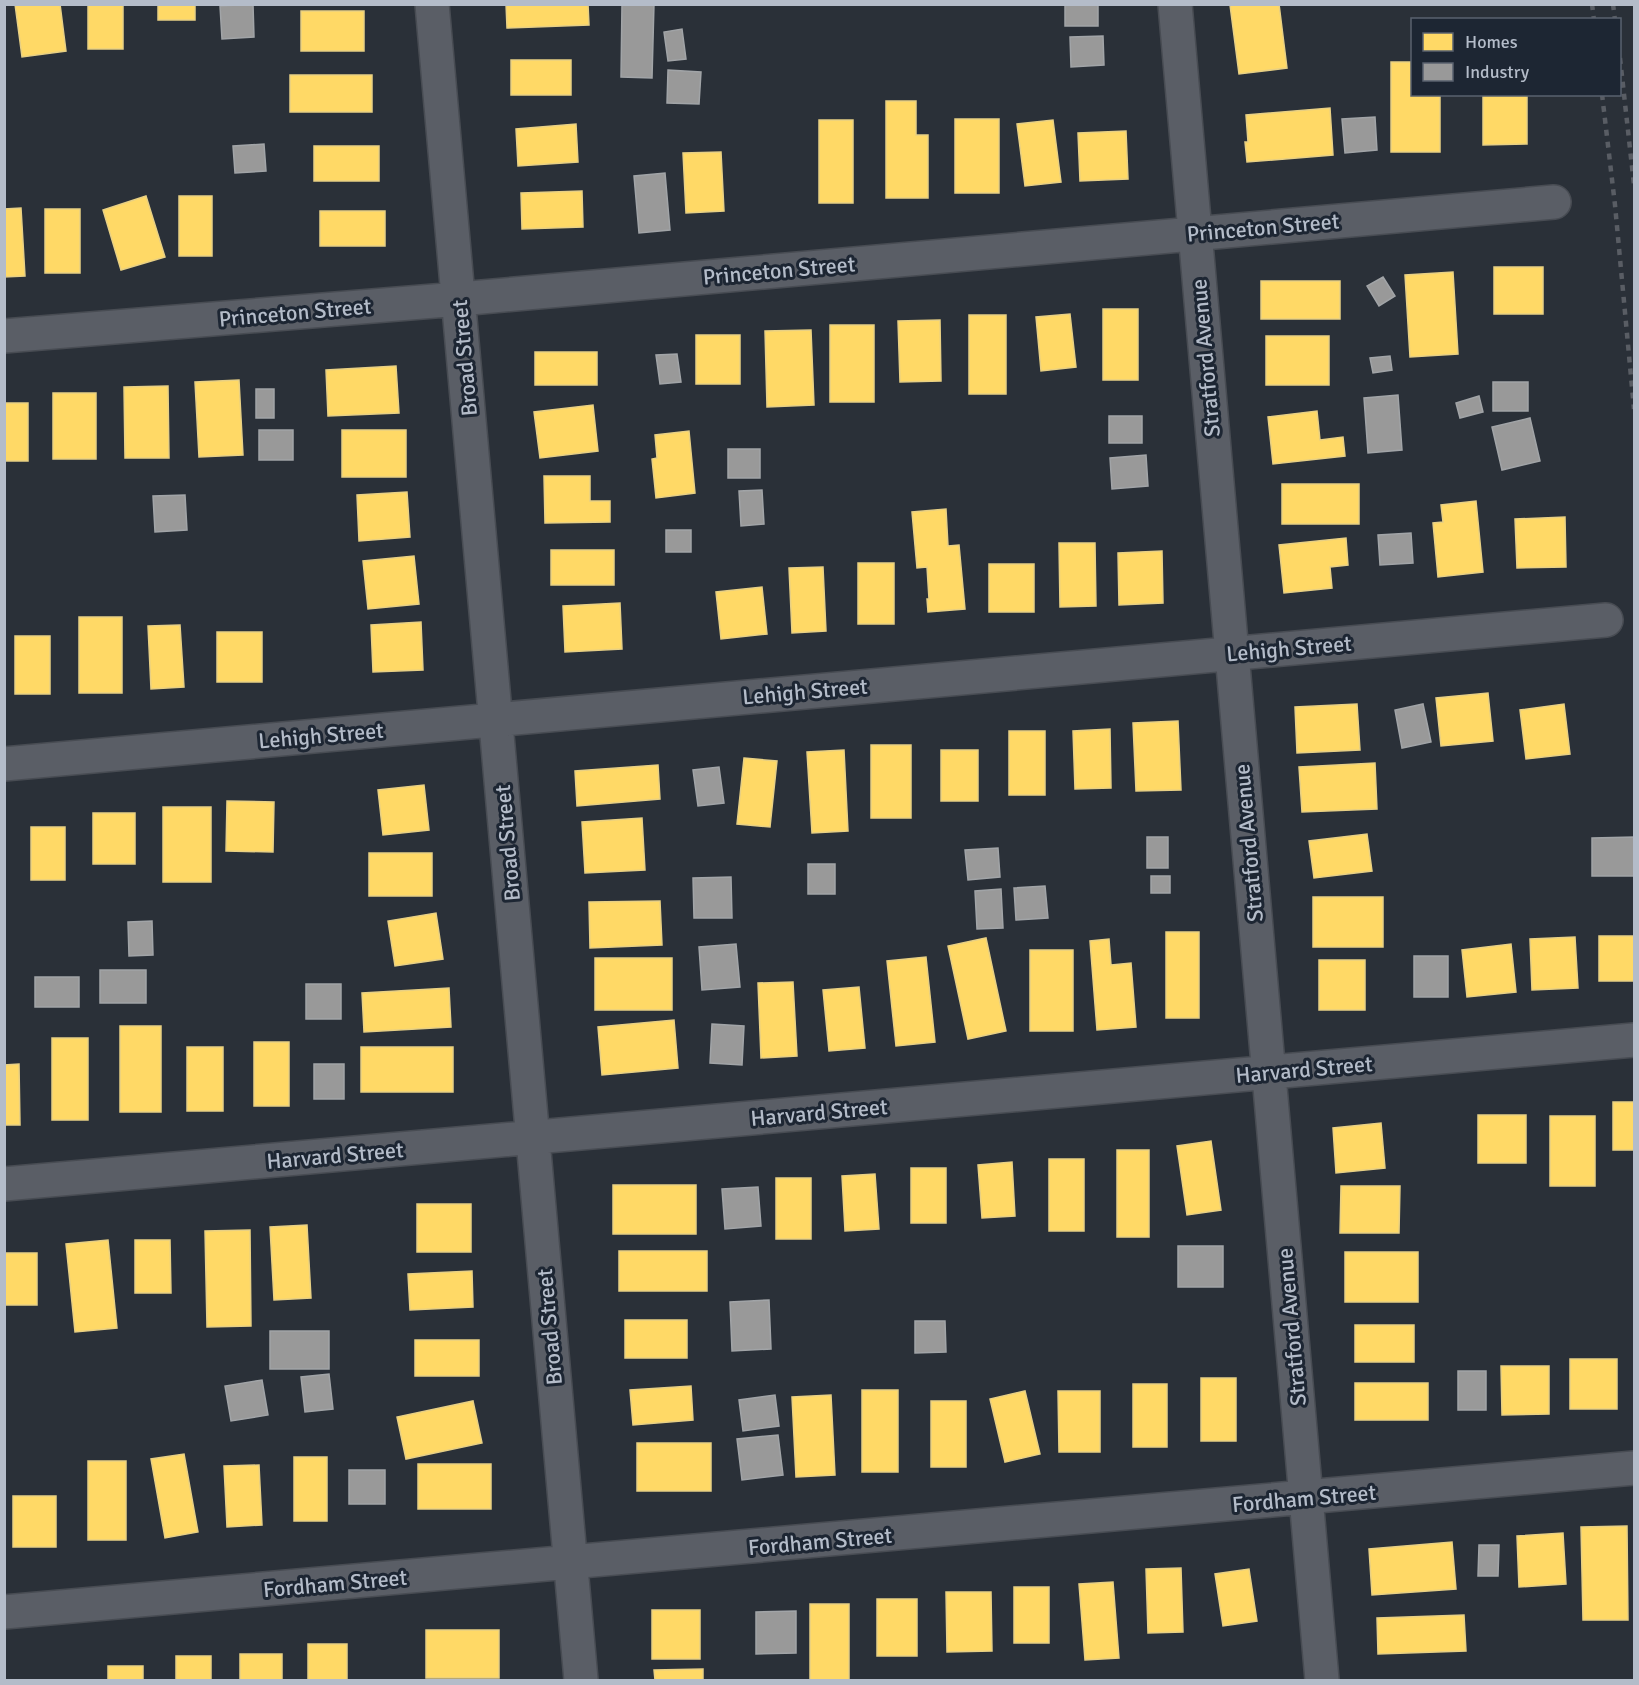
<svg xmlns="http://www.w3.org/2000/svg" width="1639" height="1685" font-family="Signika,sans-serif">
<rect width="100%" height="100%" fill="#2a3038"/>
<path fill="#ffd966" stroke="#e8d084" stroke-width="1.5" d="M15 4H60L66 51 22 57Z
M88 4H123V49H88Z
M158 4H195V20H158Z
M506 4H588L589 25 507 28Z
M1279 4 1287 68 1239 74 1230 5Z
M301 11H364V51H301Z
M511 60H571V95H511Z
M1391 62H1412V94H1440V152H1391Z
M290 75H372V112H290Z
M1483 94H1527V144L1483 145Z
M886 101H916V135H928V198H886Z
M1330 108 1333 155 1247 162 1245 142H1248L1246 115Z
M955 119H999V193H955Z
M819 120H853V203H819Z
M1053 120 1061 182 1025 186 1017 124Z
M576 124 578 162 518 166 516 129Z
M1126 131 1128 179 1080 181 1078 133Z
M314 146H379V181H314Z
M721 152 724 211 686 213 683 153Z
M582 191 583 227 522 229 521 193Z
M146 196 165 257 121 270 103 210Z
M179 196H212V256H179Z
M21 208 25 276 4 277V209Z
M45 209H80V273H45Z
M320 211H385V246H320Z
M1494 267H1543V314H1494Z
M1453 272 1458 354 1410 357 1405 275Z
M1261 281H1340V319H1261Z
M1103 309H1138V380H1103Z
M1070 314 1076 367 1041 371 1036 317Z
M969 315H1006V394H969Z
M940 320 941 381 900 382 898 321Z
M830 325H874V402H830Z
M811 330 814 405 767 407 765 331Z
M696 335H740V384H696Z
M1266 336H1329V385H1266Z
M535 352H597V385H535Z
M396 366 399 413 328 416 326 370Z
M239 380 243 455 199 457 195 382Z
M168 386 169 458H125L124 387Z
M53 393H96V459H53Z
M4 403H28V461H4Z
M593 405 598 451 540 458 534 412Z
M1317 411 1320 440 1343 437 1345 456 1273 464 1268 417Z
M342 430H406V477H342Z
M689 431 695 493 656 498 652 459 657 458 655 435Z
M544 476H590V501H610V522L545 523Z
M1282 484H1359V524H1282Z
M407 492 410 537 359 541 357 495Z
M1476 501 1483 572 1438 577 1433 523 1443 522 1441 505Z
M946 509 948 546 959 545 965 609 928 612 927 599H929L927 567 917 568 912 512Z
M1565 517 1566 567 1517 568 1515 519Z
M1346 538 1348 565 1330 567 1332 588 1284 593 1279 545Z
M1059 543H1095L1096 606 1060 607Z
M551 550H614V585H551Z
M1162 551 1163 603 1119 605 1118 553Z
M414 556 419 604 368 609 363 561Z
M858 563H894V624H858Z
M989 564H1034V612H989Z
M823 567 826 631 792 633 789 568Z
M762 587 767 634 721 639 716 592Z
M620 603 622 649 565 652 563 606Z
M79 617H122V693H79Z
M421 622 423 670 373 672 371 625Z
M180 625 184 687 151 689 148 626Z
M217 632H262V682H217Z
M15 636H50V694H15Z
M1488 693 1493 741 1441 746 1436 698Z
M1357 704 1360 750 1297 753 1295 707Z
M1564 704 1570 754 1526 759 1520 710Z
M1178 721 1181 790 1136 791 1133 723Z
M1110 729 1111 788 1075 789 1073 731Z
M1009 731H1045V795H1009Z
M871 745H911V818H871Z
M844 750 848 831 812 833 807 752Z
M941 750H978V801H941Z
M744 758 777 761 770 827 737 824Z
M1375 763 1377 809 1302 812 1299 767Z
M658 765 660 799 577 806 575 771Z
M424 785 429 830 383 835 378 790Z
M227 801 274 802 273 852 226 851Z
M163 807H211V882H163Z
M93 813H135V864H93Z
M642 818 645 870 585 873 582 822Z
M31 827H65V880H31Z
M1367 834 1372 871 1314 878 1309 841Z
M369 853H432V896H369Z
M1313 897H1383V947H1313Z
M660 901 662 945 590 948 589 902Z
M436 913 443 959 395 966 388 921Z
M1166 932H1199V1018H1166Z
M1599 936H1634V981H1599Z
M1575 937 1578 988 1532 990 1530 939Z
M986 938 1006 1031 968 1039 948 946Z
M1109 939 1111 965 1131 963 1136 1027 1097 1030 1090 941Z
M1511 944 1516 992 1467 997 1462 950Z
M1030 950H1073V1031H1030Z
M926 957 935 1042 896 1046 887 961Z
M595 958H672V1010H595Z
M1319 960H1365V1010H1319Z
M793 982 797 1056 761 1058 758 983Z
M859 987 865 1048 829 1051 823 990Z
M449 988 451 1027 364 1032 362 993Z
M674 1020 678 1068 602 1075 598 1027Z
M120 1026H161V1112H120Z
M52 1038H88V1120H52Z
M254 1042H289V1106H254Z
M187 1047H223V1111H187Z
M361 1047H453V1092H361Z
M19 1064 20 1125H4V1065Z
M1613 1102H1634V1150H1613Z
M1478 1115H1526V1163H1478Z
M1550 1116H1595V1186H1550Z
M1381 1123 1385 1168 1336 1173 1333 1128Z
M1211 1141 1221 1210 1187 1215 1177 1146Z
M1117 1150H1149V1237H1117Z
M1049 1159H1084V1231H1049Z
M1012 1162 1015 1216 982 1218 978 1165Z
M911 1168H946V1223H911Z
M875 1174 879 1229 845 1231 842 1176Z
M776 1178H811V1239H776Z
M613 1185H696V1234H613Z
M1341 1186H1400L1399 1233H1340Z
M417 1204H471V1252H417Z
M307 1225 311 1298 274 1300 270 1227Z
M250 1230 251 1326 207 1327 205 1231Z
M108 1240 117 1328 75 1332 66 1244Z
M135 1240H170L171 1293H135Z
M619 1251H707V1291H619Z
M1345 1252H1418V1302H1345Z
M4 1253H37V1305H4Z
M472 1271 473 1307 410 1310 408 1274Z
M625 1320H687V1358H625Z
M1355 1325H1414V1362H1355Z
M415 1340H479V1376H415Z
M1570 1359H1617V1409H1570Z
M1501 1366H1549V1414L1502 1415Z
M1201 1378H1236V1441H1201Z
M1355 1383H1428V1420H1355Z
M1133 1384H1167V1447H1133Z
M691 1386 693 1420 633 1425 630 1390Z
M862 1390H898V1472H862Z
M1025 1391 1040 1454 1005 1462 990 1399Z
M1058 1391H1100V1452H1059Z
M831 1395 835 1475 796 1477 792 1397Z
M473 1401 482 1443 406 1459 397 1417Z
M931 1401H966V1467H931Z
M637 1443H711V1491H637Z
M184 1454 198 1532 165 1538 151 1459Z
M294 1457H327V1521H294Z
M88 1461H126V1540H88Z
M418 1464H491V1509H418Z
M259 1465 262 1525 227 1527 224 1466Z
M13 1496H56V1547H13Z
M1627 1526 1628 1620H1583L1581 1527Z
M1563 1533 1566 1584 1519 1587 1517 1536Z
M1452 1542 1456 1589 1372 1595 1369 1549Z
M1181 1568 1183 1632 1148 1633 1146 1569Z
M1249 1569 1257 1621 1223 1626 1215 1574Z
M1113 1582 1119 1658 1085 1660 1079 1584Z
M1014 1587H1049V1643H1014Z
M946 1592H991L992 1651 947 1652Z
M877 1599H917V1656H877Z
M810 1604H849V1680H810Z
M652 1610H700V1659H652Z
M1464 1615 1466 1651 1378 1654 1377 1618Z
M426 1630H499V1678H426Z
M308 1644H347V1680H308Z
M240 1654H282V1680H240Z
M176 1656H211V1680H176Z
M108 1666H143V1680H108Z
M703 1669V1680H655L654 1670Z"/>
<path fill="#999" stroke="#a1a4a7" stroke-width="1.5" d="M253 4 254 37 222 39 220 6Z
M622 4H654L652 78 621 77Z
M1065 4H1098V26H1065Z
M682 29 686 59 668 61 664 32Z
M1103 36 1104 65 1071 67 1070 37Z
M668 70 701 72 699 104 667 103Z
M1375 117 1377 150 1345 153 1342 119Z
M264 144 266 171 235 173 233 146Z
M665 173 670 230 639 233 634 176Z
M1383 277 1395 296 1379 306 1367 286Z
M677 354 681 382 660 384 656 355Z
M1390 356 1392 370 1373 373 1370 358Z
M1493 382H1528V411H1493Z
M256 389H274V418H256Z
M1398 395 1402 450 1368 453 1364 398Z
M1479 396 1483 412 1460 418 1456 403Z
M1109 416H1142V443H1109Z
M1530 418 1540 461 1502 470 1492 427Z
M259 430H293V460H259Z
M728 449H760V478H728Z
M1146 455 1148 486 1112 489 1110 458Z
M762 490 764 524 741 526 739 491Z
M185 495 187 530 155 532 153 496Z
M666 530H691V552H666Z
M1411 533 1413 563 1380 565 1378 535Z
M1423 704 1431 742 1402 748 1395 710Z
M719 767 724 803 698 806 693 770Z
M1147 837H1168V868H1147Z
M1634 837V876H1592V838Z
M998 848 1000 877 968 880 965 850Z
M808 864H835V894H808Z
M1151 876H1170V893H1151Z
M731 877 732 918H694L693 878Z
M1045 886 1048 918 1016 920 1014 888Z
M1001 889 1003 928 977 929 975 891Z
M152 921 153 955 129 956 128 922Z
M736 944 740 987 702 990 699 947Z
M1414 956H1448V997H1414Z
M100 970H146V1003H100Z
M35 977H79V1007H35Z
M306 984H341V1019H306Z
M712 1024 744 1026 742 1065 710 1063Z
M314 1064H344V1099H314Z
M758 1187 761 1226 725 1229 722 1189Z
M1178 1246H1223V1287H1178Z
M769 1300 771 1349 732 1351 730 1302Z
M915 1321H945L946 1352 915 1353Z
M270 1331H329V1369H270Z
M1458 1371H1486V1410H1458Z
M329 1374 333 1409 305 1412 301 1377Z
M262 1380 268 1415 231 1421 225 1386Z
M775 1395 779 1426 743 1431 739 1400Z
M778 1435 783 1475 742 1480 737 1439Z
M349 1470H385V1504H349Z
M1479 1545H1499L1498 1576H1478Z
M796 1611V1653L756 1654V1612Z"/>
<g fill="none" stroke-linecap="round" stroke-linejoin="round">
<g stroke="#484c53" stroke-width="36">
<path id="street" d="M432 4 581 1680
M1175 4 1322 1680
M4 336 459 299 1554 202
M4 764 1606 620
M4 1184 1634 1040
M4 1612 1634 1468"/>
</g>
<use href="#street" stroke="#5a5e66" stroke-width="33"/>
<path stroke="#595d64" stroke-width="4.5" stroke-dasharray="6 6" stroke-linecap="butt" d="M1592 4 1594 20
M1613 4 1615 20
M1620 58 1634 185
M1602 94 1615 205 1634 409"/>
</g>
<g text-anchor="middle" stroke-width="6" stroke-linejoin="round" paint-order="stroke">
<g font-size="22" fill="#b4bcc9" stroke="#1d2633">
<text transform="translate(1263 227) rotate(-5)" y="8">Princeton Street</text>
<text transform="translate(779 270) rotate(-5)" y="8">Princeton Street</text>
<text transform="translate(295 312) rotate(-5)" y="8">Princeton Street</text>
<text transform="translate(464 358) rotate(-95)" y="8">Broad Street</text>
<text transform="translate(1205 358) rotate(-95)" y="8">Stratford Avenue</text>
<text transform="translate(1289 648) rotate(-5)" y="8">Lehigh Street</text>
<text transform="translate(805 691) rotate(-5)" y="8">Lehigh Street</text>
<text transform="translate(321 735) rotate(-5)" y="8">Lehigh Street</text>
<text transform="translate(507 843) rotate(-95)" y="8">Broad Street</text>
<text transform="translate(1248 843) rotate(-95)" y="8">Stratford Avenue</text>
<text transform="translate(1304 1069) rotate(-5)" y="8">Harvard Street</text>
<text transform="translate(819 1112) rotate(-5)" y="8">Harvard Street</text>
<text transform="translate(335 1155) rotate(-5)" y="8">Harvard Street</text>
<text transform="translate(549 1327) rotate(-95)" y="8">Broad Street</text>
<text transform="translate(1291 1327) rotate(-95)" y="8">Stratford Avenue</text>
<text transform="translate(1304 1498) rotate(-5)" y="8">Fordham Street</text>
<text transform="translate(820 1541) rotate(-5)" y="8">Fordham Street</text>
<text transform="translate(335 1583) rotate(-5)" y="8">Fordham Street</text>
</g>
</g>
<rect width="1639" height="1685" fill="none" stroke="#b4bcc9" stroke-width="12"/>
<rect x="1411" y="18" width="210" height="78" fill="#1d2633" stroke="#59626f" stroke-width="1.5"/>
<rect x="1423" y="33" width="30" height="18" fill="#ffd966" stroke="#59626f" stroke-width="1.5"/>
<text x="1465" y="48" font-size="18" fill="#b4bcc9">Homes</text>
<rect x="1423" y="63" width="30" height="18" fill="#999999" stroke="#59626f" stroke-width="1.5"/>
<text x="1465" y="78" font-size="18" fill="#b4bcc9">Industry</text>
</svg>
